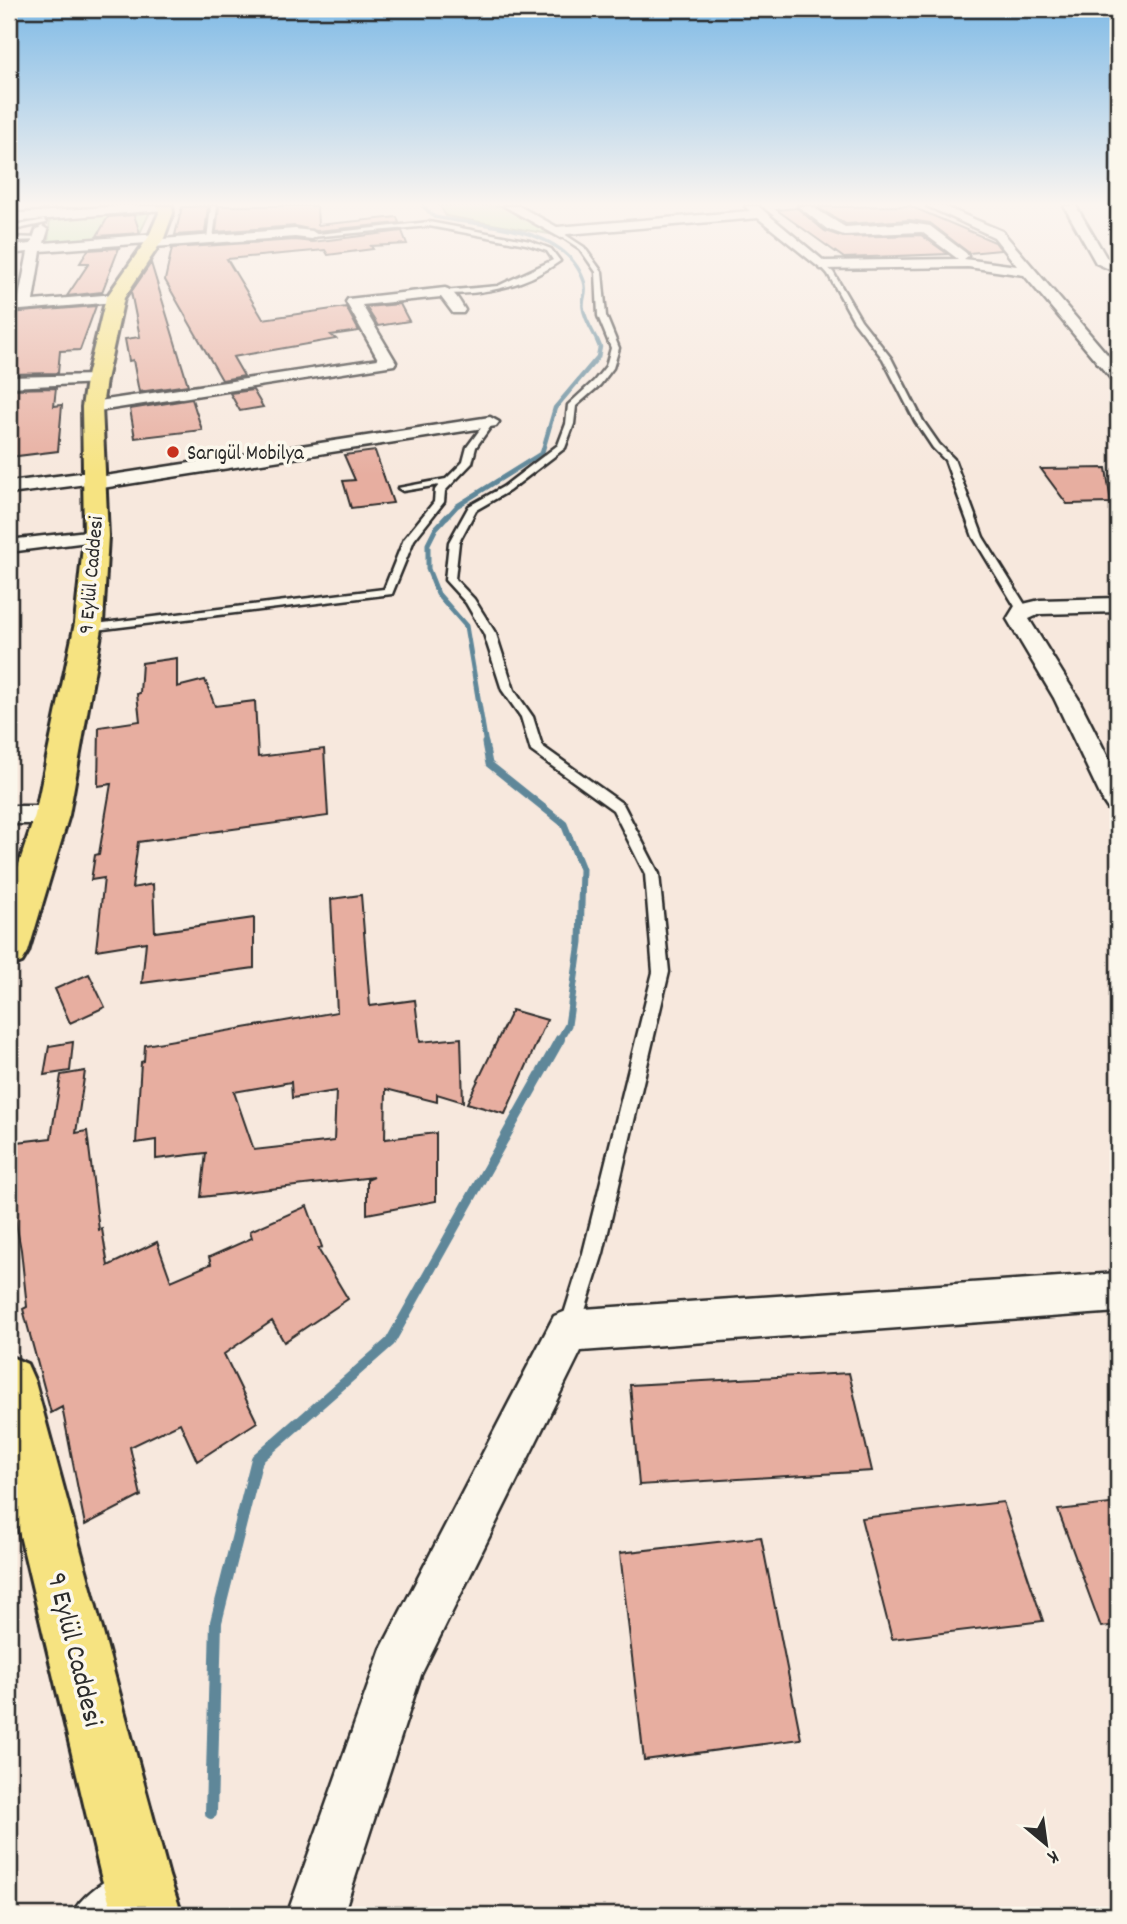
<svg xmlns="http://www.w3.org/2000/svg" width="1127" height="1924" font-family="Dekko,sans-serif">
<rect width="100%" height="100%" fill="#f7e8dd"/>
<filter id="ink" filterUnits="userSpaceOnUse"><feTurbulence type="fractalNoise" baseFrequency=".0143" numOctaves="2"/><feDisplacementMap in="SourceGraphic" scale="14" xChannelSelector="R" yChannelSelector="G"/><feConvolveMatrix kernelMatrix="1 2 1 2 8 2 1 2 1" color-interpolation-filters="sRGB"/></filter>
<g filter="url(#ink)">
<path fill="#b6e3a0" stroke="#708766" stroke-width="2" d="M440 206H504L555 235 446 216Z
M152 208 138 237 48 245 50 217Z"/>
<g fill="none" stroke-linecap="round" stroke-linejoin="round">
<path stroke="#5f8799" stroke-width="3.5" d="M423 206 434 217C483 227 564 224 584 281 588 292 582 298 583 307 584 318 593 332 598 342"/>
<path stroke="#5f8799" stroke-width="4.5" d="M447 517 457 506 542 453 555 408 598 357 600 347 597 340"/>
<path stroke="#5f8799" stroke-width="5" d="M448 515 436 528 428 544V569L438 594 466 626 486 745"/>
<path stroke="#5f8799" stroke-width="7" d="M485 743 489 764 564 824 582 869 580 942 568 1025 559 1041"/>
<path stroke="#5f8799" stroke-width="10" d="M296 1425 390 1342 560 1039"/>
<path stroke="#5f8799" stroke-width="12" d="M211 1813 216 1622 257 1459 298 1423"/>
</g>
<path fill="#e7aea0" stroke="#2b2b2b" stroke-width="2" fill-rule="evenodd" d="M208 206 205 233 175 235 182 207Z
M219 206H317L318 225 397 217 399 223 317 231 295 226 216 232Z
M910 206 995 242 1001 250 969 253 930 223 910 220 846 224 817 207Z
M797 208 825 231 843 237 921 235 948 254 844 258 777 210Z
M134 215 140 233 97 236 108 217Z
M402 231 407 244 371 246 373 249 328 255 325 250 227 259 263 319 346 307 359 331 331 335 336 339 233 357 244 376 222 380 165 280 172 248 295 240 312 242Z
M119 248 102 292 67 296 89 263H80L88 250Z
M151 263 188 385 139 392 133 360 129 361 125 339 140 337 131 292Z
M400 304 409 321 378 326 366 307Z
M96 306 80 350 60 351 58 373 9 374V313Z
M56 388 54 406 62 405 58 451 9 457V389Z
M253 390 263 407 240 411 230 393Z
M192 399 202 430 135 438 130 409Z
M375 451 393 503 351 508 343 481 355 480 344 455Z
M1106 468 1111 503 1067 504 1041 469Z
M177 658V687L205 680 215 706 255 701 258 757 324 749 328 816 138 842 132 888 153 884 155 932 254 918V968L142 983 146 942 96 950 104 878 91 880 95 855 99 854 111 784 98 786 99 727 140 721 137 694 140 693 142 663Z
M361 895 370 1006 415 1000 420 1042 461 1038 463 1102 437 1094V1102L386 1089 385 1139 436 1133V1201L367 1214V1180L374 1177 201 1197 206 1153 156 1159V1140L136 1143 141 1062 144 1061 145 1045 337 1012 331 899ZM291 1082 292 1098 336 1091 334 1141 254 1150 234 1092Z
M89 974 105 1007 70 1023 55 989Z
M512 1010 547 1020 505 1114 467 1103Z
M73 1042 70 1071 44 1075 49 1046Z
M85 1071 76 1133 87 1131 99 1230 102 1229 108 1266 157 1242 171 1281 211 1264 209 1257 252 1238 250 1231 307 1206 322 1247 318 1249 348 1299 284 1342 272 1321 224 1354 257 1422 197 1461 180 1423 130 1447 141 1496 85 1525 62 1407 51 1413 23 1309 27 1307 21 1250 9 1185V1143L51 1138 61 1075Z
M849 1373 872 1471 639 1485 630 1385Z
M1003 1502 1043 1621 892 1639 861 1518Z
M1118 1503V1625L1101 1627 1058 1510Z
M761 1537 801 1739 644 1760 620 1553Z"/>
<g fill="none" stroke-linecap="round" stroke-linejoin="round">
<g stroke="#2b2b2b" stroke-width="5">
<path id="service" d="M211 206H217L213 239 210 241 207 239Z
M44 220 46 223 9 231V227Z
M429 222 530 241 551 249 560 261C525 286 488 294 445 294L443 291 498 286 553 260 547 251 526 244 429 226 312 237 309 235Z
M561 232 584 247 602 272 606 316 619 348 613 368 600 385 576 406 574 424 565 448 509 491 476 510 459 542 455 579 474 599 496 634 514 690 533 717 542 746 623 804 659 874 669 972 603 1253 579 1330 576 1337 569 1340 562 1337 559 1330 583 1253 653 972 645 874 613 810 531 751 521 717 502 690 484 634 466 603 445 580 449 542 469 506 503 487 558 445 566 424 568 405 594 381 606 366 611 348 598 316 596 272 580 249 559 235Z
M9 237 39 238 42 240 9 241Z
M819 264H823L833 272 861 320 891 358 923 421 939 444 954 459 983 537 1029 611 1027 613H1019L973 537 945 460 933 448 915 421 883 359 854 321 828 274Z
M487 420 494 422 476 447 472 463 445 491 444 502 414 540 392 594 87 631 81 628 87 625 384 589 404 539 434 502 435 490 439 485 403 491 398 488 446 479 463 462 467 447Z
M125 1870 135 1874 139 1884 135 1894 108 1915H72C79 1897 107 1878 125 1870Z"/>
</g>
<g stroke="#2b2b2b" stroke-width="5">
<path id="minor" d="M120 206H170L164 210 9 222V214Z
M504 206H519L557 227 750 211 745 206H758L824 261 958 259 922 232 844 235 827 229 798 206H811L845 227 910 223 930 226 966 253 968 256 964 259 1017 266 994 237 927 206H943L1002 231 1118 367V382L1112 380 1024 275 968 267 821 269 758 218 567 234 561 238Z
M1064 206H1076L1106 257 1118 264V273L1096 263Z
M42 226 48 230 44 243 156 234 162 239 295 229 312 231 318 235 312 239 295 237 153 247 147 243 41 251 33 301 115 294 122 298 115 302 9 311V303L18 302 28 252 9 254V246L31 244 36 230Z
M445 288C454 290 460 302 465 310L463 313H453L441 297 362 305 396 362 394 365 92 412 83 407 92 402 378 359 346 302 348 299Z
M96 375 102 377 104 380 102 383 9 387V377Z
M490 417 499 422 496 426 96 489 87 484 9 494V482L96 471 105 476Z
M96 530 103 532 106 536 103 540 9 552V540Z
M1118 598V612L1040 614 1029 619 1078 698 1118 777V812L1108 809 1104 803 1054 698 1007 619 1015 606 1040 600Z
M9 806H52L62 808 66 815 62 822 52 824H9Z
M1118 1273V1312L581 1351 421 1675 343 1915H287L381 1649 554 1316 569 1310Z"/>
</g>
<g stroke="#2b2b2b" stroke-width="6">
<path id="primary" d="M158 206H172L173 213 164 238 124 298 106 380 102 407 108 536 103 623 69 815 28 952 22 962 9 967V895L35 815 75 623 84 536 82 407 86 380 106 298 148 238 159 213Z
M9 1356 27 1364 35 1382 169 1876 182 1915H114L101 1876 9 1489Z"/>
</g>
<use href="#service" fill="#fbf7ec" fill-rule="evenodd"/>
<use href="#minor" fill="#fbf7ec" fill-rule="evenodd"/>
<use href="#primary" fill="#f6e381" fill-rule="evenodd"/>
</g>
</g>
<linearGradient id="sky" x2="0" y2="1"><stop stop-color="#7fbae6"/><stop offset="0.43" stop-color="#fbf5f0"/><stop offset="1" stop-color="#fbf5f0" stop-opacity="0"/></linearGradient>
<rect width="1127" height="475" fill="url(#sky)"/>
<circle fill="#c8321e" stroke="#fbf7ec" stroke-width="2.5" cx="173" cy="452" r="7"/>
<g text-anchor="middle" stroke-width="7" stroke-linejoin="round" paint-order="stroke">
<g font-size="21" fill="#2b2b2b" stroke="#fbf7ec" text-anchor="start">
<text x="187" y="459">Sarıgül Mobilya</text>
</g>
<g font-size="21" fill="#2b2b2b" stroke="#fbf7ec">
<text transform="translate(90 575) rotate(-85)" y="7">9 Eylül Caddesi</text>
</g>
<g font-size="28" fill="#2b2b2b" stroke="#fbf7ec">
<text transform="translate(77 1649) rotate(76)" y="10">9 Eylül Caddesi</text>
</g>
</g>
<rect width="1127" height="1924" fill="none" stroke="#fbf7ec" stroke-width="35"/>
<rect x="18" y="18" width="1092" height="1889" fill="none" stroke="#2b2b2b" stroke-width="2.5" filter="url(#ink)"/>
<g transform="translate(1046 1844) rotate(151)" stroke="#fbf7ec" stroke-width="5" paint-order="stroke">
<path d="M0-5L12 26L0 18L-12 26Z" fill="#2b2b2b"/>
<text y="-10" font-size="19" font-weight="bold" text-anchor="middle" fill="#2b2b2b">K</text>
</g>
</svg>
